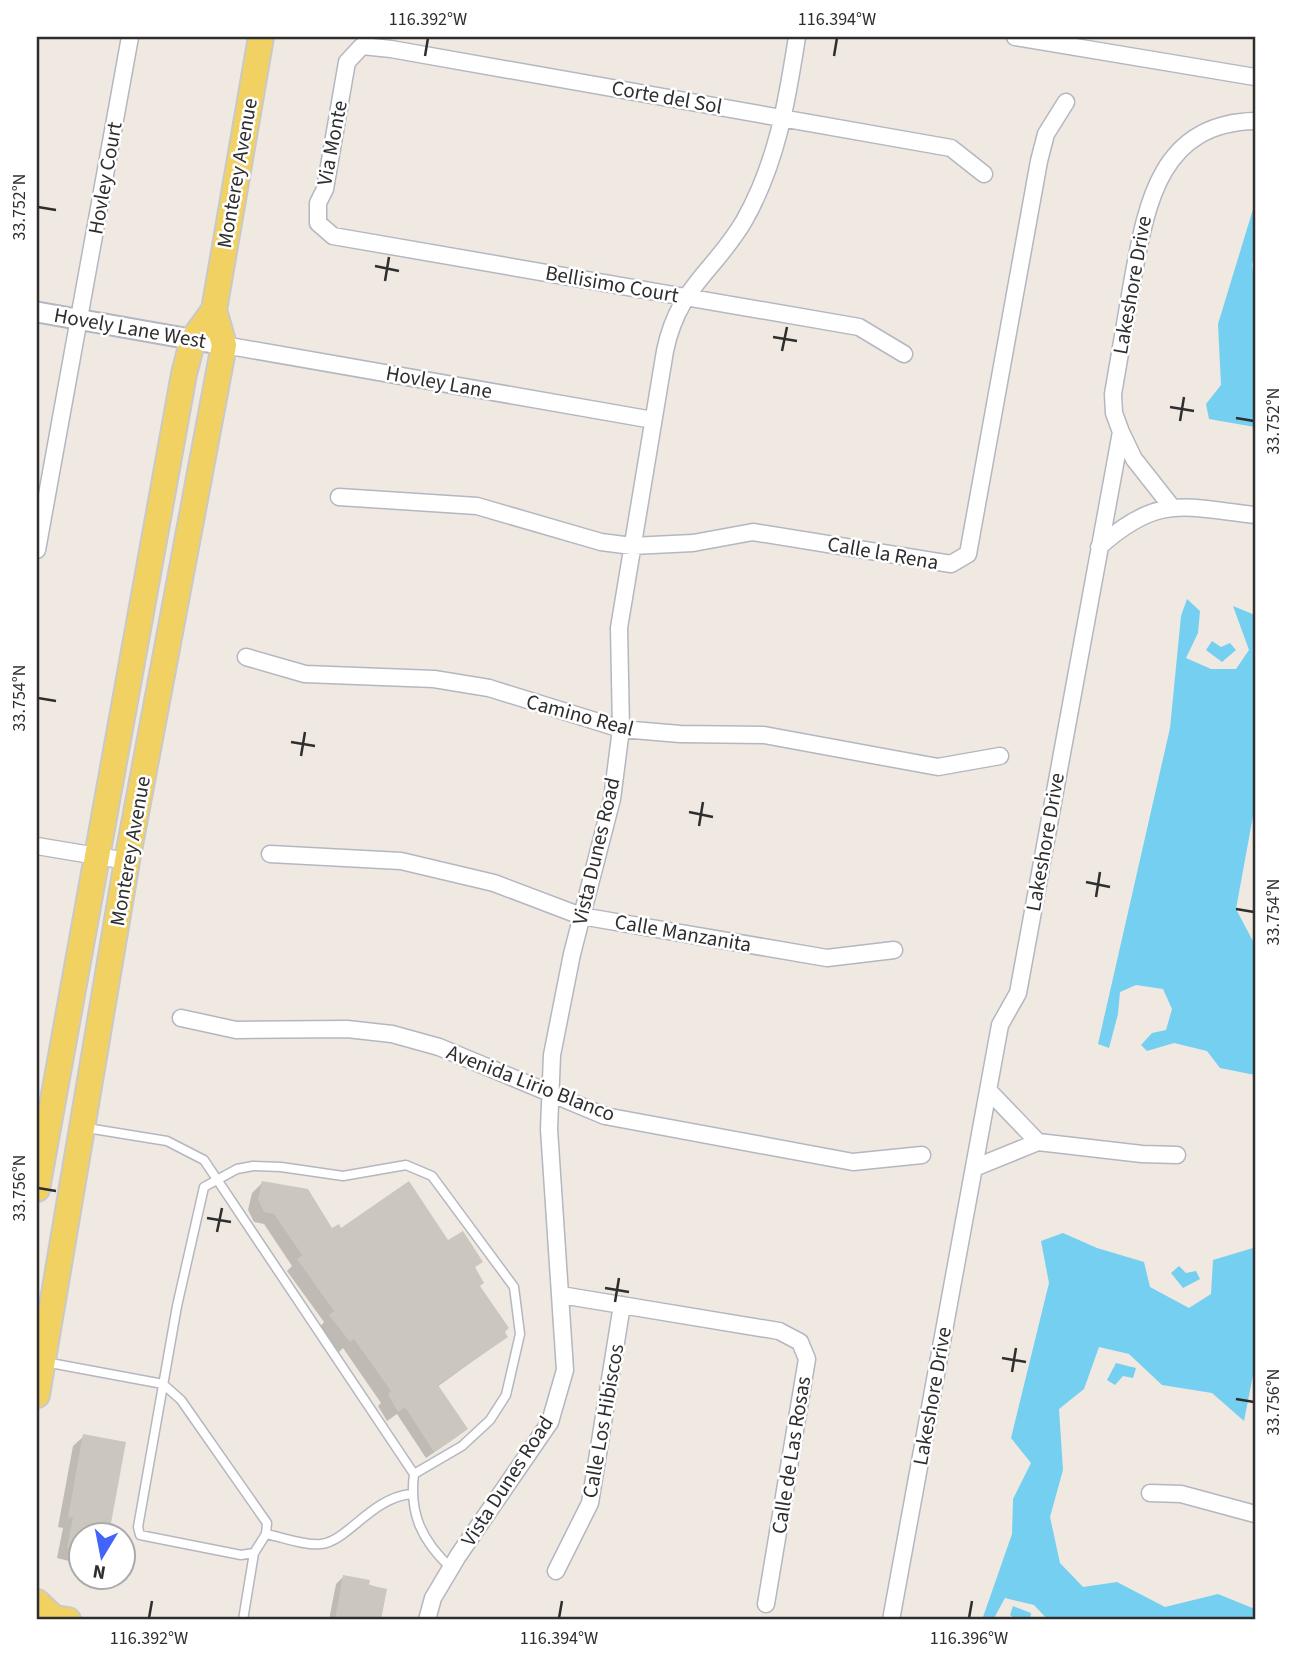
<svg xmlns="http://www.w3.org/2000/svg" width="1292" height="1657" font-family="'Source Sans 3',sans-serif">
<rect width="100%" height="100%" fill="#efe9e1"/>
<path fill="#75cff0" d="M1254 206 1255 256 1252 264 1255 290V427L1209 419 1206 404 1221 385 1218 324Z
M1187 599 1200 611 1198 633 1186 658 1211 669H1236L1249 650 1233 606 1255 615V805L1236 909 1255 945V1075L1220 1068 1207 1051 1174 1043 1147 1051 1141 1045 1152 1033 1166 1030 1172 1009 1163 989 1136 985 1120 992 1118 1014 1109 1048 1098 1044 1170 728 1181 616Z
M1212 641 1221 647 1230 643 1236 650 1222 662 1206 650Z
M1063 1233 1097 1248 1144 1262 1150 1287 1189 1308 1211 1294 1213 1260 1253 1248 1255 1240V1365L1244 1421 1212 1393 1162 1385 1129 1354 1099 1347 1084 1389 1059 1409 1063 1470 1050 1517 1060 1563 1083 1587 1117 1582 1165 1607 1218 1594 1255 1609V1620H1048L1034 1605 1005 1598 993 1620H982L1012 1534 1013 1499 1031 1463 1011 1438 1049 1283 1041 1241Z
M1179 1266 1186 1273 1196 1271 1200 1279 1183 1288 1171 1273Z
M1116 1363 1136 1368 1133 1378 1123 1376 1115 1385 1107 1380Z
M1013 1606 1031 1613 1030 1620H1017L1010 1615Z"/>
<path fill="#0003" d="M263 1182 332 1230 447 1242 481 1261 474 1268 478 1286 506 1337 437 1387 466 1429 458 1436 426 1458 397 1414 387 1421 378 1406 381 1403 343 1348 339 1352 320 1327 324 1322 287 1271 292 1266 264 1224 254 1222 248 1210 252 1193Z
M84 1436 107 1534H80V1554L69 1561 57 1558 63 1528 58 1527 73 1446Z
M344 1576 385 1590 379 1620H329L336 1584Z"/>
<path fill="#cbc7bf" d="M262 1181 308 1189 332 1228 339 1224 341 1228 409 1181 448 1240 463 1231 483 1262 475 1267 484 1283 480 1286 509 1328 505 1332 508 1337 438 1385 468 1429 434 1452 405 1407 398 1412 388 1394 391 1391 354 1339 350 1342 329 1315 334 1311 297 1259 302 1255 274 1214 264 1212 258 1199Z
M83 1434 126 1442 109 1534H80V1551L67 1548 73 1518 68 1517Z
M343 1575 370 1580 369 1585 387 1589 381 1620H335Z"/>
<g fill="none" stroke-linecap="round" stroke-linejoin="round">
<g stroke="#b4b7c1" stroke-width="11">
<path id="service" d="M87 1128 167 1141 204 1160 414 1474C409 1514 422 1541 451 1568
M45 1362 163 1384 181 1400 267 1523 266 1534
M411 1494C371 1498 348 1541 321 1544 305 1546 282 1537 266 1534L254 1553 241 1555 140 1535 138 1527 177 1306 204 1187 237 1169 253 1166 281 1167 343 1176 406 1165 432 1176 514 1287 520 1334 506 1395 490 1420 462 1446 414 1474
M243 1620 254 1553"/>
</g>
<g stroke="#b4b7c1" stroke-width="19">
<path id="minor" d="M1015 37 1255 77
M224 345 653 420
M904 354 859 327 333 236 318 223V203L325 189 347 62 362 46 391 49 951 148 984 174
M1121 432 1134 459 1171 506
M339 497 477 506 601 542 632 546 693 543 753 532 951 564 968 554 1039 161 1046 134 1066 102
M1099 547C1158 494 1183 507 1255 515
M37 550 130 37
M246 657 305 674 434 679 489 688 621 729 680 734 764 735 938 767 1000 756
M37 846 127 861
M270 854 401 861 494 883 581 916 827 958 894 950
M181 1018 236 1030 347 1029 392 1034 439 1047 605 1116 853 1162 922 1155
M988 1090 1038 1142
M974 1168 1038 1142 1142 1154 1177 1155
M561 1295 779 1331 800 1342 807 1359 766 1604
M1150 1493 1181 1494 1255 1514
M556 1571 590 1503 622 1305
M427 1620 433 1598 458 1556 550 1422 565 1370 549 1129 552 1055 572 954 612 799 621 729 619 628 665 351C678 287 714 272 744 221 777 163 787 101 797 37
M891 1620 1000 1025 1018 993 1121 432 1114 413 1113 394C1119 357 1126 320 1132 283 1146 207 1158 123 1255 121"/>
</g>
<g stroke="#b4b7c1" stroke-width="23">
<path id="tertiary" d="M37 312 224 345"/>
</g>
<g stroke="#c9c9c9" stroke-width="28">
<path id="primary" d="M37 1189 184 374 193 339 214 310 261 37
M37 1395 127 861 224 345 214 310
M37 1602 54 1618 68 1620"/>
</g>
<use href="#service" stroke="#fff" stroke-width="8"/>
<use href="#minor" stroke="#fff" stroke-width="16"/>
<use href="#tertiary" stroke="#fff" stroke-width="19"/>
<use href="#primary" stroke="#f2d163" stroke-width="24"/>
</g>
<path fill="none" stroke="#2e2e2e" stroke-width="2.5" d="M425 56 428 38M834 56 837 38M38 207 56 210M375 266 399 271M385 281 389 257M773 337 797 341M782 351 787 327M1170 407 1194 411M1236 418 1254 421M1180 421 1184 397M38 698 56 701M291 742 315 746M301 756 305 732M689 812 713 817M699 826 703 802M1086 882 1110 887M1096 897 1100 872M1236 909 1254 912M38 1188 56 1191M207 1218 231 1222M217 1232 222 1208M605 1288 629 1292M615 1302 619 1278M1002 1358 1026 1362M1012 1372 1016 1348M1236 1399 1254 1402M149 1618 152 1601M559 1618 562 1601M969 1618 972 1601"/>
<g text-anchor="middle" stroke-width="5" stroke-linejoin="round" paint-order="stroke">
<g font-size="21" fill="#2e2e2e" stroke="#fff">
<text transform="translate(667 97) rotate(10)" y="7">Corte del Sol</text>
<text transform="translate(332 143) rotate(-79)" y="7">Via Monte</text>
<text transform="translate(237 173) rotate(-80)" y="7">Monterey Avenue</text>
<text transform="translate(105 178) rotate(-80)" y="7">Hovley Court</text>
<text transform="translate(612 284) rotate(10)" y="7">Bellisimo Court</text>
<text transform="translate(1132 285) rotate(-80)" y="7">Lakeshore Drive</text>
<text transform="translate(130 328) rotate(10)" y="7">Hovely Lane West</text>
<text transform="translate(439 382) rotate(10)" y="7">Hovley Lane</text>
<text transform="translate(883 553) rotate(10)" y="7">Calle la Rena</text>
<text transform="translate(580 715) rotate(15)" y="7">Camino Real</text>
<text transform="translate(1045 842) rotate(-80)" y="7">Lakeshore Drive</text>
<text transform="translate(130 851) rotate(-80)" y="7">Monterey Avenue</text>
<text transform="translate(596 851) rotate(-77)" y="7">Vista Dunes Road</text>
<text transform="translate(683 933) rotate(10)" y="7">Calle Manzanita</text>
<text transform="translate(531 1083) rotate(21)" y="7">Avenida Lirio Blanco</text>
<text transform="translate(932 1396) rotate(-80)" y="7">Lakeshore Drive</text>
<text transform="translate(603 1421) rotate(-80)" y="7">Calle Los Hibiscos</text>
<text transform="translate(791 1455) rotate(-81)" y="7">Calle de Las Rosas</text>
<text transform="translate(507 1481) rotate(-57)" y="7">Vista Dunes Road</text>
</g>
</g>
<rect width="1292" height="1657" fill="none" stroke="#ffffff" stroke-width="77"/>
<g transform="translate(102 1556) rotate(190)"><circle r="33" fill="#ffffff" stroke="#ababab" stroke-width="2"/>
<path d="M0-5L12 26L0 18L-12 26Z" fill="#4264fb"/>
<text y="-10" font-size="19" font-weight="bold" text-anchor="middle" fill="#2e2e2e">N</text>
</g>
<rect x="38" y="38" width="1216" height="1580" fill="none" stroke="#2e2e2e" stroke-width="2.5"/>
<g font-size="18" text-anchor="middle" fill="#2e2e2e">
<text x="428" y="25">116.392°W</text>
<text x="837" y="25">116.394°W</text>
<text transform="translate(19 207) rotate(-90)" y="6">33.752°N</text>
<text transform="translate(1273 421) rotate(-90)" y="6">33.752°N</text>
<text transform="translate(19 698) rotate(-90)" y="6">33.754°N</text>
<text transform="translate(1273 912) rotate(-90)" y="6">33.754°N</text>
<text transform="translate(19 1188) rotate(-90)" y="6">33.756°N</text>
<text transform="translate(1273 1402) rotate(-90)" y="6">33.756°N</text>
<text x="149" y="1644">116.392°W</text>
<text x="559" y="1644">116.394°W</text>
<text x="969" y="1644">116.396°W</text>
</g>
</svg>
